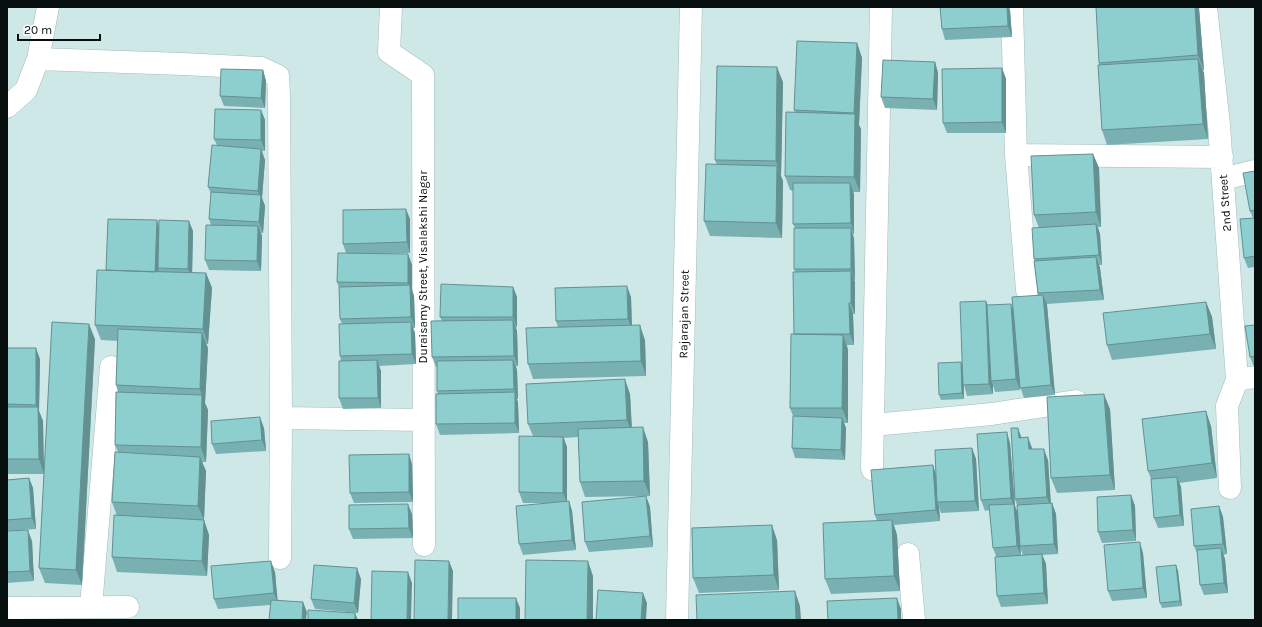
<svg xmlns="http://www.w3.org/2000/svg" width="1262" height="627" font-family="Karla,sans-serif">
<rect width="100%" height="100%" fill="#cee8e8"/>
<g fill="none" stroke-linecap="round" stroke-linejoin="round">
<g stroke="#a2bbbb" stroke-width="23">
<path id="minor" d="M391 7 389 52 423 75 424 545
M1012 7 1016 155 1027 290
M1206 7 1219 125 1237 380 1255 377
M38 59 183 64 261 68 278 76 279 95 281 418 280 558
M7 107 26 90 38 59 48 7
M1016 155 1222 157
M1223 179 1255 171
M281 418 424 420
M873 425 992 414 1076 401
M872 469 881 7
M1230 488 1227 406 1237 380
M908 554 914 620
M91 607 111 367
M7 608 128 607
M677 620 691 7"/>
</g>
<use href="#minor" stroke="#fff" stroke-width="22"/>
</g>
<path fill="#79b1b2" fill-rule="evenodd" d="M1199 8 1204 70H1203L1204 73 1208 139 1107 145 1102 130 1099 63Z
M1010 10 1012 37 945 40 942 29Z
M857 43 862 58 859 125 861 129 860 192H853L854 194V234H853L854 239 855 280H854L855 282V314H853L854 345H847L848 350V423H844L846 428 845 460 795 458 792 448 793 416 790 408 794 334 795 272 794 269 795 228 793 224V191L790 190 785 176 795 113 794 110Z
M935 62 938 73 937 110 885 108 881 97Z
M1002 68 1006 79V133H947L943 123Z
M263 70 266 81 265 108 224 106 220 96Z
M783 82 781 176 783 181 782 238 710 236 704 221 717 165 715 160Z
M261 110 265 120V151H262L265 160 262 198 265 206 263 233H261L262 236 261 271 209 270 205 260 211 225 209 219 211 194 208 187 217 145 214 139Z
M1093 154 1099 168 1101 227H1098L1100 234 1102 265H1099L1100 268 1104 300 1047 304 1055 395 1024 398 1020 386V390L995 392 993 385V394L967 396 964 385V399L941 400 939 395 961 362 963 367 986 301 987 305 1013 308 1038 295 1034 259 1039 228 1034 215Z
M1255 171V267L1248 268 1244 258 1253 218 1250 211Z
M410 219V253L379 254H408L412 265V290L414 296 415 328H413L415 333 416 364 379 366 381 371V408L343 409 339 398 341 361 340 356 342 324 340 319 339 288 337 282 346 253 343 244Z
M159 226 193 231 192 273H206L212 288 208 344H206L208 348 205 403 208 410 206 462H202L206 471 204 520 209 535 207 576 117 572 112 557 117 516 112 502 118 452 115 445 118 392 116 385 118 341 101 340 95 325 106 270Z
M513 287 517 297 516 328 517 331 518 366H516L517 370 518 399H517L518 403 519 433 440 435 436 424 438 394 437 391V367H436L432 357 442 321 440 317Z
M631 297 632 325 645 340 646 376 533 379 528 364 558 327 556 321Z
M1206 302 1212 317 1216 349 1112 360 1107 345Z
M1255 325V367H1254L1250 357Z
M95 339 82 585 45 583 39 568 44 474H7V348L40 359 39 411 43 421 44 473Z
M630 394 632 427 648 442 650 496 585 497 580 482 578 437 564 438 567 447V501H569L572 511 576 550 523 555 519 544 543 503H523L519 492 533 436 528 424Z
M1110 409 1115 490 1057 493 1051 478Z
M1211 426 1217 478 1179 483 1181 487 1184 526 1158 528 1154 518 1151 479 1148 471Z
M264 428 266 451 216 454 212 444Z
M1021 438 1032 448V449L1048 460 1051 503H1052L1056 514 1058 554 1042 555 1046 564 1048 604 1001 607 997 596 996 556 993 548 990 510 985 511 981 500 1010 443 1015 506 1018 514 1017 505 1015 499ZM1020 547 1023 555H1021Z
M972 448 976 459 979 511 941 513 939 507 940 521 894 525 897 535 900 591 831 594 825 579 877 521 875 515 933 465 936 474Z
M412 464 413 502 354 503 350 493Z
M29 478 33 488 36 529 7 531V480Z
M1131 495 1135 506 1136 541 1102 543 1098 532Z
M646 496 650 507 653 547 589 552 585 542Z
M1219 506 1223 517 1227 554 1223 555 1225 559 1228 593 1204 595 1200 585 1197 553 1194 546Z
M412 514 413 538 353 539 349 529Z
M7 531 32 541 34 581 7 583Z
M777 540 779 590 699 593 693 578Z
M1143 553 1147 598 1112 601 1108 591Z
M1176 565 1178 571 1182 606 1162 608 1160 603Z
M275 572 277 600 307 612 270 605 218 609 214 599Z
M361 579 358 613 315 609 311 599Z"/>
<path fill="#639091" d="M1007 7H1009L1010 10 1012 37 1008 26Z
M1195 7H1199V8L1204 70 1198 55Z
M857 43 862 58 859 125 861 129 860 192 854 177 855 117 854 113Z
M1198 59 1204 73 1208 139 1203 124Z
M935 62 938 73 937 110 933 99Z
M777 67 783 82 781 176 776 161Z
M1002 68 1006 79V133L1002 122Z
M263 70 266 81 265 108 261 98Z
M261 110 265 120V151L261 140Z
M261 149 265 160 262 198 265 206 263 233 259 222 261 199 258 191Z
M1093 154 1099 168 1101 227 1096 212Z
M777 166 783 181 782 238 776 223Z
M850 183 854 194V234L851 223Z
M406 209 410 219V253L407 242Z
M157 220 160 230 158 268 159 272H155Z
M189 221 193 231 192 280 188 269Z
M1096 224 1100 234 1102 265 1099 255Z
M258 226 262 236 261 271 257 261Z
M851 228 854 239 855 280 851 269Z
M408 254 412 265V290L414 296 415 328 411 317 410 289 408 283Z
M1096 257 1100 268 1104 300 1100 290Z
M851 271 855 282V314L851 303Z
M206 273 212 288 208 344 203 329Z
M627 286 631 297 632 330 628 319Z
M513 287 517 297V328L513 317Z
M1043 295 1047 305 1055 395 1051 385Z
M986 301 990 311 991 381 993 385V394L989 384Z
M1206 302 1212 317 1216 349 1210 334Z
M849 303 853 314 854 345 850 334Z
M1011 304 1015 314 1020 390 1016 379Z
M513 320 517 331 518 366 514 356Z
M411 322 415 333 416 364 412 354Z
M89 324 95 339 82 585 76 570Z
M640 325 645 340 646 376 641 361Z
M202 333 208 348 205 403 208 410 206 462 201 447 202 396 200 389Z
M843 335 848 350V423L842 408Z
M36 348 40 359 39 411 43 421 44 474 39 459 38 411 36 405Z
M377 360 381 371V408L378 398Z
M513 360 517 370 518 399 514 389Z
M961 362 963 367 964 399 962 393Z
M625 379 630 394 632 434 627 420Z
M515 392 518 403 519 433 515 423Z
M1104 394 1110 409 1115 490 1110 475Z
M1206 411 1211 426 1217 478 1212 463Z
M260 417 264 428 266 451 262 440Z
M842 418 846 428 845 460 841 450Z
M643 427 648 442 650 496 644 481Z
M1018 428 1022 439 1019 438Z
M1007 432 1010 443 1015 506 1018 514 1021 556 1017 546 1014 507 1011 498Z
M563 437 567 447V503L563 493Z
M1028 437 1032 448 1033 460 1029 449Z
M972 448 976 459 979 511 975 501Z
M1044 449 1048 460 1051 508 1047 497Z
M409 454 412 464 413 502 409 492Z
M200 457 206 471 204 520 209 535 207 576 202 561 204 520 198 506Z
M933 465 936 476 937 502 939 507 940 521 936 510Z
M1177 477 1181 487 1184 526 1180 515Z
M29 478 33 488 36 529 32 518Z
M1131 495 1135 506 1136 541 1133 530Z
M646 496 650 507 653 547 650 536Z
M569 501 572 511 576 550 572 540Z
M1052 503 1056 514 1058 554 1054 544Z
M408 504 412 514 413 538 409 528Z
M1219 506 1223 517 1227 554 1223 544Z
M892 520 897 535 900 591 894 576Z
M772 525 777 540 779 590 774 575Z
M28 530 32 541 34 581 30 571Z
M1140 542 1143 553 1147 598 1143 588Z
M1221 548 1225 559 1228 593 1224 583Z
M1042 554 1046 564 1048 604 1044 593Z
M271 561 275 572 278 604 274 593Z
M449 561 453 571 452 620H448Z
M588 561 593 576V620H587Z
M1176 565 1178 571 1182 606 1180 601Z
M357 568 361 579 358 613 354 603Z
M408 572 412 583 411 620H407Z
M795 591 800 606 801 620H796Z
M643 593 647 603 646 620H641Z
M516 598 520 608V620H516Z
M897 598 901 609V620H898Z
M303 602 307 612 306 620H302Z
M355 613 358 620H355Z"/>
<path fill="#8dcecf" stroke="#639091" d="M940 7H1007L1008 26 942 29Z
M1096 7H1195L1198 55 1099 63Z
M797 41 857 43 854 113 794 110Z
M1198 59 1203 124 1102 130 1098 65Z
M883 60 935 62 933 99 881 97Z
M717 66 777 67 776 161 715 160Z
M1002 68V122L943 123 942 69Z
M221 69 263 70 261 98 220 96Z
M215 109 261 110V140L214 139Z
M786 112 855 114 854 177 785 176Z
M212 145 261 149 258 191 208 187Z
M1093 154 1096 212 1034 215 1031 156Z
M706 164 777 166 776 223 704 221Z
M1255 171V210L1250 211 1243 173Z
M793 183H850L851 223 793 224Z
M211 192 261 195 259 222 209 219Z
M406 209 407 242 343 244V210Z
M1255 218V256L1244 258 1240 219Z
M108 219 157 220 155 272 106 270Z
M159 220 189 221 188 269 158 268Z
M1096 224 1099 255 1034 259 1032 228Z
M206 225 258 226 257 261 205 260Z
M794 228H851V269H794Z
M338 253 408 254V283L337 282Z
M1096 257 1100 290 1038 293 1034 261Z
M97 270 206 273 203 329 95 325Z
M851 271V303H849L850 334H794L793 272Z
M441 284 513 287V317H440Z
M410 285 411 317 340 319 339 287Z
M627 286 628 319 556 321 555 288Z
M1043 295 1051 385 1020 388 1012 297Z
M986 301 989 384 963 385 960 302Z
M1206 302 1210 334 1107 345 1103 313Z
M1011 304 1016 379 991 381 987 305Z
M513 320 514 356 432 357 431 321Z
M52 322 89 324 76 570 39 568Z
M411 322 412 354 340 356 339 324Z
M640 325 641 361 528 364 526 328Z
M1255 325V356L1250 357 1245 326Z
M118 329 202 333 200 389 116 385Z
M791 334 843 335 842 408H790Z
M7 348H36V405L7 404Z
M377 360 378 398H339V361Z
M513 360 514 389 437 391V361Z
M961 362 962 393 939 395 938 363Z
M625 379 627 420 528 424 526 384Z
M116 392 202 395 201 447 115 445Z
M515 392V423L436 424V394Z
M1104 394 1110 475 1051 478 1047 397Z
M7 407H38L39 459H7Z
M1206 411 1212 463 1148 471 1142 419Z
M793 416 842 418 841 450 792 448Z
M260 417 262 440 212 444 211 421Z
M643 427 644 481 580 482 578 429Z
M1011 428H1018L1019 438 1028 437 1029 449H1044L1047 497 1015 499Z
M1007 432 1011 498 981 500 977 434Z
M519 436 563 437V493L519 492Z
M972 448 975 501 937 502 935 450Z
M115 452 200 457 198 506 112 502Z
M409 454V492L350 493 349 455Z
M933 465 936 510 875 515 871 470Z
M1177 477 1180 515 1154 518 1151 479Z
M29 478 32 518 7 520V480Z
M1131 495 1133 530 1098 532 1097 497Z
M646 496 650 536 585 542 582 502Z
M569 501 572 540 519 544 516 506Z
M1052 503 1054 544 1020 546 1017 505Z
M408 504 409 528 349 529V505Z
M1014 504 1017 546 993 548 989 505Z
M1219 506 1223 544 1194 546 1191 509Z
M114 515 204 520 202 561 112 557Z
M892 520 894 576 825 579 823 523Z
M772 525 774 575 693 578 692 528Z
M28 530 30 571 7 572V531Z
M1140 542 1143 588 1108 591 1104 545Z
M1221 548 1224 583 1200 585 1197 550Z
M1042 554 1044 593 997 596 995 557Z
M415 560 449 561 448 620H414Z
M526 560 588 561 587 620H525Z
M271 561 274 593 214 599 211 566Z
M314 565 357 568 354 603 311 599Z
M1176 565 1180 601 1160 603 1156 567Z
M372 571 408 572 407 620H371Z
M598 590 643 593 641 620H596Z
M795 591 796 620H697L696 595Z
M458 598H516V620H458Z
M897 598 898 620H828L827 601Z
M271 600 303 602 302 620H269Z
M308 610 355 613V620H308Z"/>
<g text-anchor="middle" stroke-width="4" stroke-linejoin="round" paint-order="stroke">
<g font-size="12" fill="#070f0f" stroke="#fff">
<text transform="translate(1225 203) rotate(-94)" y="4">2nd Street</text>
<text transform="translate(423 267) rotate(-90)" y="4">Duraisamy Street, Visalakshi Nagar</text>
<text transform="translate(684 314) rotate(-89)" y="4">Rajarajan Street</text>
</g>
</g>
<rect width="1262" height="627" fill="none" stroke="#070f0f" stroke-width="16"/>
<path d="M18 34v6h82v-6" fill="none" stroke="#070f0f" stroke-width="2"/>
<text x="24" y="34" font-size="12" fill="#070f0f" stroke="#ffffff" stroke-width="3" paint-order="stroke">20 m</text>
</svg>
